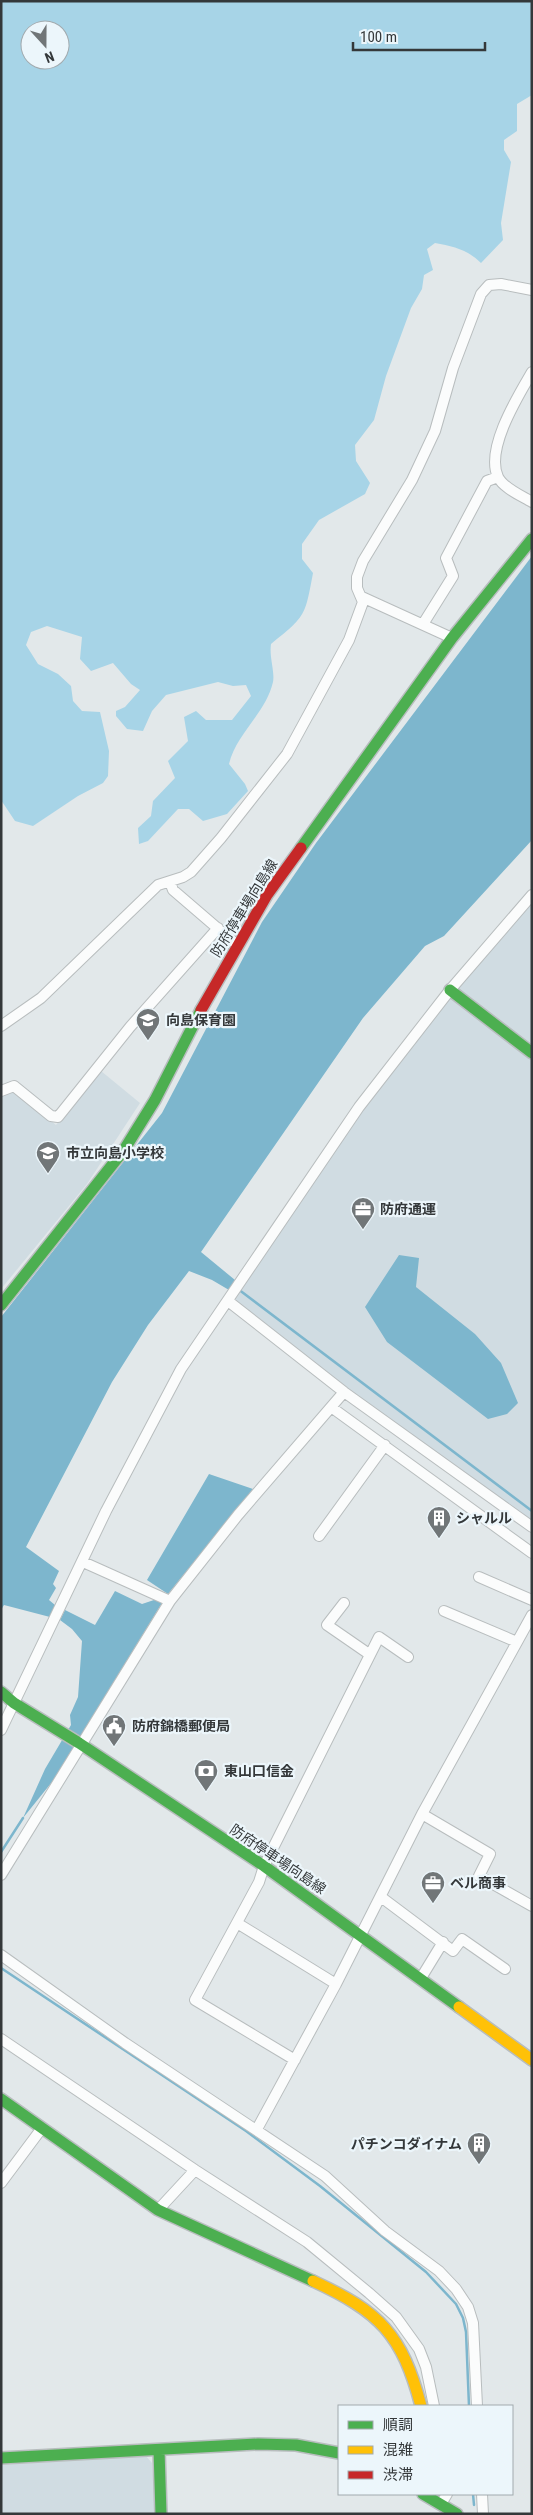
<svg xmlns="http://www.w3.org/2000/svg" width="533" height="2515" font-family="'Roboto Condensed','Noto Sans JP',sans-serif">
<rect width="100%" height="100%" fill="#e2e8ea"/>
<path fill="#d0dce2" d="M532 895V1527L228 1301 359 1107Z
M101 1071 140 1103 87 1184 1 1289V1096L15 1091 56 1125Z
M146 2456 152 2463 156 2514H1V2465Z"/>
<path fill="#a7d4e7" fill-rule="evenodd" d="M1 1H532V95L517 104V131L504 140V150L511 162 501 223 503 240 481 263C468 250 453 246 435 243L427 249 433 270 424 275 422 289 411 308 386 376 374 420 355 445 356 461 370 483 365 494 319 520 302 544V559L313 573C305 616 306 616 271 644 269 657 275 672 273 682 266 713 236 734 229 764L245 784 248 791 227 814 203 821 189 809H178L148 841 139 844 138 828 151 816 153 801 175 778 168 761 188 741 184 717 196 711 206 720H232L251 696 246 685 233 686 218 682 166 695 152 711 143 731 127 729 116 716V711L125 707 140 690 131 684 113 663 91 671 80 659 82 637 47 626 31 632 26 645 38 664 58 674 71 686 73 701 82 711 100 712 109 751 108 776 103 783 78 796 33 826 15 821 1 800ZM30 30H60V60H30Z"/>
<path fill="#7db6cd" d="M532 556V840L444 936 425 946 363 1018 201 1252 235 1280 229 1290 212 1280 189 1271 148 1325 112 1382 26 1547 59 1571 53 1584 56 1588 49 1600 55 1605 50 1617 4 1605 1 1610V1317L162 1113 262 922 316 843Z
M399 1255 419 1258 416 1287 475 1334 501 1363 518 1403 507 1414 488 1419 387 1342 365 1307Z
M209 1474 253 1489 168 1594 147 1580Z
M115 1591 142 1604 157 1599 162 1603 56 1777 23 1818 45 1769 71 1725 70 1715 78 1697 82 1641 72 1629 60 1620 65 1610 95 1625Z"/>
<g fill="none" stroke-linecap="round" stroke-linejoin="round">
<path stroke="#7db6cd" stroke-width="2.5" d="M238 1289 532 1511
M1 1852 23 1818
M1 1968 246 2131 320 2186 426 2272 456 2304 463 2318 466 2332 469 2406
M473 2494 474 2505"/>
<g stroke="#b8bdbe" stroke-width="12">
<path id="street" d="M532 372C518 396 485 449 498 477 503 488 522 496 532 502
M362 597 452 638
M423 624 453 576 446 558 487 481 498 477
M170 882 173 890 237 945
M1 1026 41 998 158 885 183 877 191 872 221 838 287 754 349 640 363 602 357 588V577L363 561 412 480 435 431 453 368 481 294 489 285 501 284 532 290
M1 1091 14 1086 51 1116 58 1117 130 1027 218 928
M228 1301 344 1392 532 1527
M331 1407 532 1553
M319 1536 385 1445
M83 1562 170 1601
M479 1577 532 1600
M344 1603 327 1625 369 1654
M444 1611 517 1642
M1 1730 106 1511 181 1369 359 1107 450 990 532 895
M422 1814 490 1854 479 1876 532 1906
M1 1875 170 1601 238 1515 344 1392
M381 1897 453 1951 462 1939 505 1969
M237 1923 336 1984
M1 1955 125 2043 325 2176 385 2231 439 2271 456 2289 468 2307 473 2323 477 2406
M421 1978 443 1942
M1 2039 195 2170 307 2242 369 2293 396 2317 419 2349 426 2367 434 2406
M295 2060 195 2000 259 1882 264 1866 379 1637 408 1657
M257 2129 336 1984 422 1814 532 1615
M1 2183 42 2128
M158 2210 195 2170
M482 2494 483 2514
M441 2504 447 2494"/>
</g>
<g stroke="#b8bdbe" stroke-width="14">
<path id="fast" d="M301 848 452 638 532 539
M450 990 532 1053
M1 1305 124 1150 155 1100 201 1010
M1 1692 14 1703 79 1743 264 1866 459 2007
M1 2099 158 2210 313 2281
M159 2450 161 2514
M1 2458 258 2444 296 2445 339 2453
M423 2494 457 2514"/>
</g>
<g stroke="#b8bdbe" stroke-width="14">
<path id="slow" d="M459 2007 532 2060
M313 2281C380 2312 402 2334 421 2406"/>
</g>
<g stroke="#b8bdbe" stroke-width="14">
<path id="jam" d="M201 1010 267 895 301 848"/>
</g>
<use href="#street" stroke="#fbfcfc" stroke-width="10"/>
<use href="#fast" stroke="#4caf50" stroke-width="11"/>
<use href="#slow" stroke="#ffc107" stroke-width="11"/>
<use href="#jam" stroke="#c62828" stroke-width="11"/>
</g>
<defs>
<g id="school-pin" transform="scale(1.25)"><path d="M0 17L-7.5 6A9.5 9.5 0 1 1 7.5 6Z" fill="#717678" stroke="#ecf6fb"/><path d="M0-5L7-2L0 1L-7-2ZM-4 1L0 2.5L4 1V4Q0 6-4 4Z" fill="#fff"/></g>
<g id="office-pin" transform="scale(1.25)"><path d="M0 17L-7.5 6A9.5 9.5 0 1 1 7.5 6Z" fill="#717678" stroke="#ecf6fb"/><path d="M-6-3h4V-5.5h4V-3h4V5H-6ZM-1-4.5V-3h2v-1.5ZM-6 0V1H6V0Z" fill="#fff"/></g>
<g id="building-pin" transform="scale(1.25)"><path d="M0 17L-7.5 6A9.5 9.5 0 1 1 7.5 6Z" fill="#717678" stroke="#ecf6fb"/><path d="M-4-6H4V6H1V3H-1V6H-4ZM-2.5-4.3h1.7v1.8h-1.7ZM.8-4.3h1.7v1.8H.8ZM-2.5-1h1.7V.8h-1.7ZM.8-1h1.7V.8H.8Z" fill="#fff"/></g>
<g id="civic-pin" transform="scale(1.25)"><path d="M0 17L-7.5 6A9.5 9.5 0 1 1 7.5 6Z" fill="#717678" stroke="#ecf6fb"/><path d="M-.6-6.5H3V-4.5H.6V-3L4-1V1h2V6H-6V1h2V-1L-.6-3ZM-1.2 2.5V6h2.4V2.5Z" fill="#fff"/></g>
<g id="bank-pin" transform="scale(1.25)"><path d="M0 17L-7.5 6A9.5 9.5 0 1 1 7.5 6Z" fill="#717678" stroke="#ecf6fb"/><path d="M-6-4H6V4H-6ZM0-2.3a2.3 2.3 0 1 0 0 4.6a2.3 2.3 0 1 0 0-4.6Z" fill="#fff"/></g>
</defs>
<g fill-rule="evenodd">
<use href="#school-pin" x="148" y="1020"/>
<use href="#school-pin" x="48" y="1153"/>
<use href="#office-pin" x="363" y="1209"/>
<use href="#building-pin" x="439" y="1518"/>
<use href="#civic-pin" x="114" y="1726"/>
<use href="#bank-pin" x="206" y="1771"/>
<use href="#office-pin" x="433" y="1883"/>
<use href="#building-pin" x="479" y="2144"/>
</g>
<g text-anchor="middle" stroke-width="4.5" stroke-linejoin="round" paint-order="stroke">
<g font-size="14" fill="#34383a" stroke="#ecf6fb">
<text transform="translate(244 908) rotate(-58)" y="5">防府停車場向島線</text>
<text transform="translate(278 1859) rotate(34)" y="5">防府停車場向島線</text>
</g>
<g font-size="14" font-weight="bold" fill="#34383a" stroke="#ecf6fb" text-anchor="start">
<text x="166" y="1025">向島保育園</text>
<text x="66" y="1158">市立向島小学校</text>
<text x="380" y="1214">防府通運</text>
<text x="456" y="1523">シャルル</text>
<text x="132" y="1731">防府錦橋郵便局</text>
<text x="224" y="1776">東山口信金</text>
<text x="450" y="1888">ベル商事</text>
<text x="462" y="2149" text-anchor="end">パチンコダイナム</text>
</g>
</g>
<rect width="533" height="2515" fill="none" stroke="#34383a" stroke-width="5"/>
<rect x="338" y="2405" width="175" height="90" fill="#ecf6fb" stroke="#a2aaae"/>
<rect x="348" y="2421" width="25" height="8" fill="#4caf50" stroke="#a2aaae"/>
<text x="383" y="2430" font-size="15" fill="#34383a">順調</text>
<rect x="348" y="2446" width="25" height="8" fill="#ffc107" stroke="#a2aaae"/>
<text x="383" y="2455" font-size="15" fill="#34383a">混雑</text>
<rect x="348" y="2471" width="25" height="8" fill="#c62828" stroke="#a2aaae"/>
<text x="383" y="2480" font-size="15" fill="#34383a">渋滞</text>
<g transform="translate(45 45) rotate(159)"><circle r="24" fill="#ecf6fb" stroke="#a2aaae"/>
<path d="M0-4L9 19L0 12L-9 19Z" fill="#717678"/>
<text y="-8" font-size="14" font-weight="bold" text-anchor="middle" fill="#34383a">N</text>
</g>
<path d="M353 42v8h132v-8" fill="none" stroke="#34383a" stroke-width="2.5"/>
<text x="360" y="42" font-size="15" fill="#34383a" stroke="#ecf6fb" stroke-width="4" paint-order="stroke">100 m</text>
</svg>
